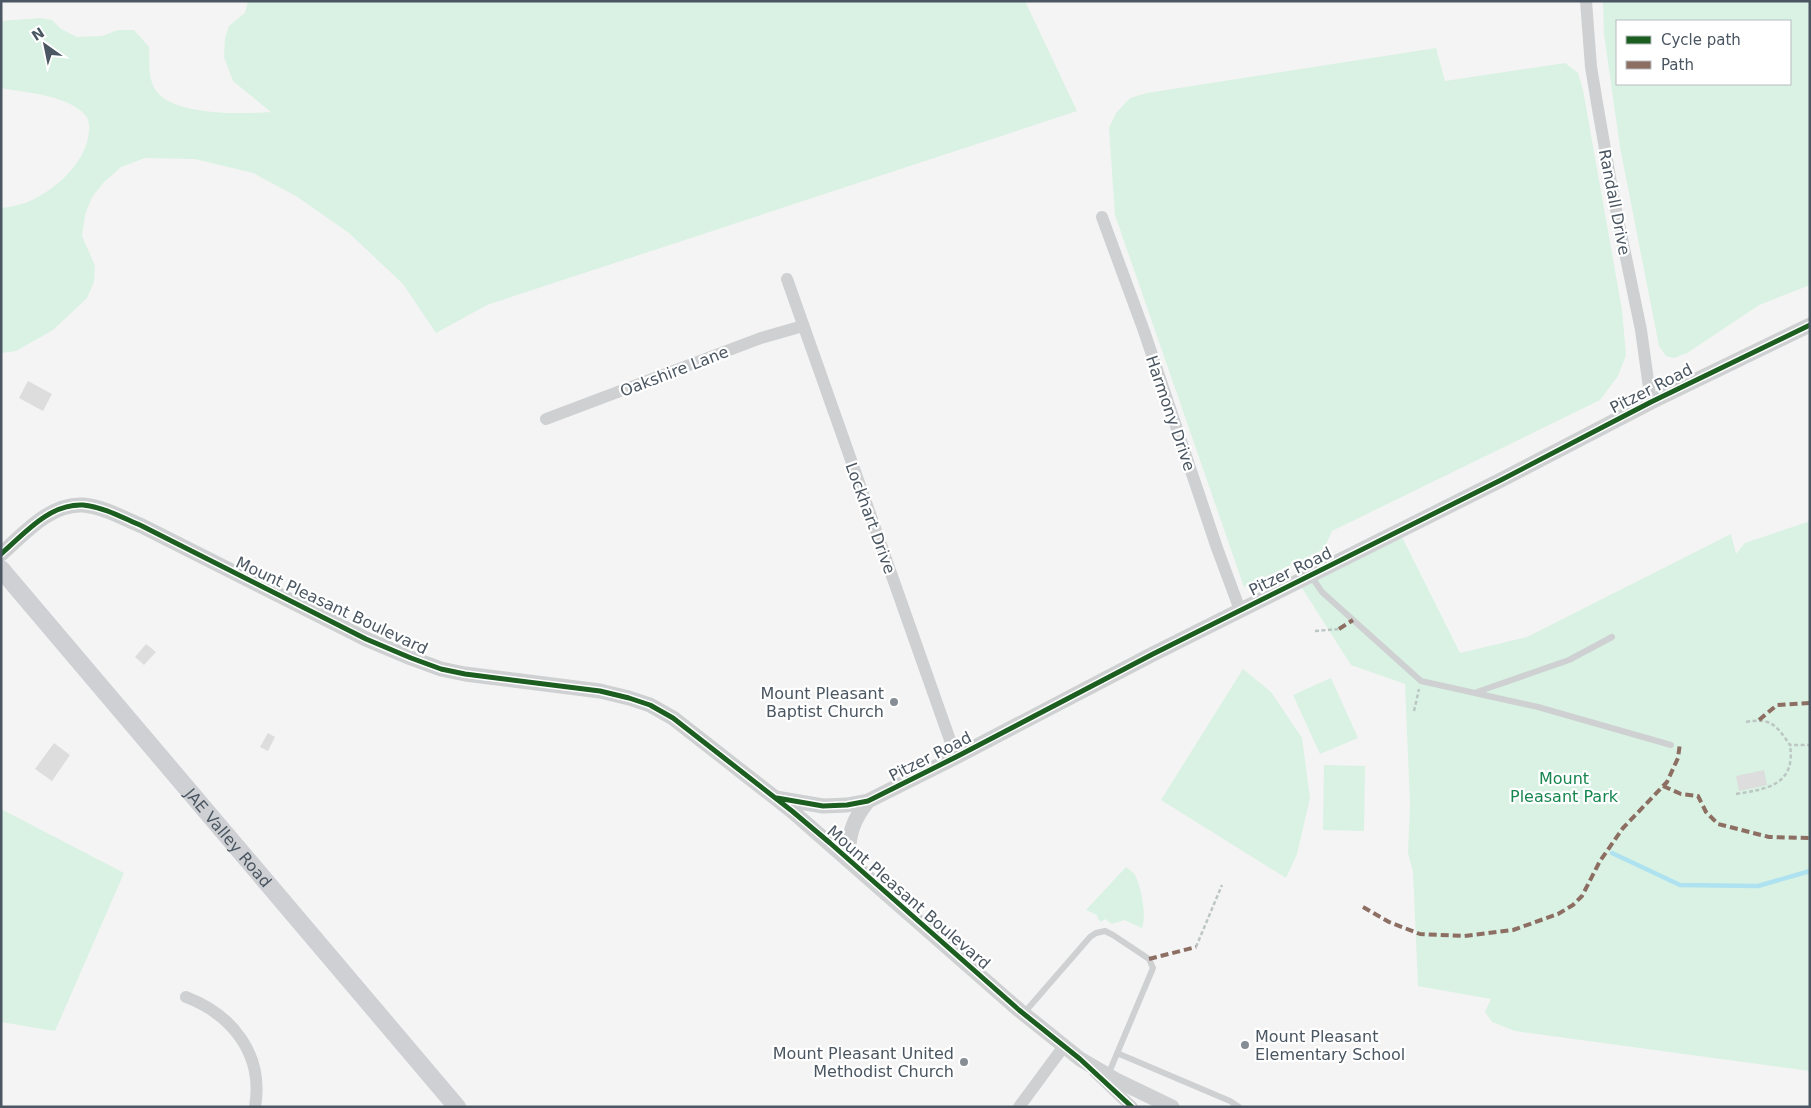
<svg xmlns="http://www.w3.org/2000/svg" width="1811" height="1108" font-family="'DejaVu Sans',sans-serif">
<rect width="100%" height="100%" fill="#f4f4f4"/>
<path fill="#d9f2e3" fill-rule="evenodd" d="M248 1H1025L1077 111 487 305 436 333 403 284 349 233 296 196 253 173 195 159 145 158 121 167 104 182 92 197 85 215 82 236 95 266 94 282 87 298 53 330 16 351 1 353V208C11 207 25 204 34 199 60 186 87 160 89 131 90 123 88 116 81 111 60 94 27 93 1 88V21L40 18 52 20 61 29 77 37 102 36 118 30H134L149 47C150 62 147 79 157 92 176 116 243 114 271 112L233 81 224 57 225 38 229 26 245 13Z
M1603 1H1810V285L1759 305 1687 353 1674 358 1666 356 1659 346 1620 147 1604 34ZM1617 21H1790V84H1617Z
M1436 48 1445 81 1565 63 1578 73 1583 90 1622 310 1626 355 1618 376 1600 400 1332 531 1324 549 1244 587 1115 215 1109 128 1116 113 1130 98 1147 93Z
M1810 521V1071L1515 1031 1492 1022 1485 1012 1491 999 1418 986 1413 872 1408 853 1410 804 1405 684 1351 665 1302 588 1402 537 1460 653 1527 637 1731 534 1736 554 1745 543Z
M1243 669 1271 692 1302 738 1310 798 1297 854 1286 878 1161 800Z
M1331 678 1358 738 1320 754 1293 695Z
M1324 765 1365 766 1364 831 1323 830Z
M1 809 124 873 55 1031 1 1022Z
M1126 867C1129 869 1133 872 1135 875 1141 887 1147 915 1142 928L1124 920 1112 924 1105 919 1101 922 1098 919 1097 915 1086 910Z"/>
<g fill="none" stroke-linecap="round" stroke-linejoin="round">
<path stroke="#aee2f0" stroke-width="4.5" d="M1612 853 1680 885 1758 886 1810 871"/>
</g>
<path fill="#ddddde" d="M28 381 52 394 43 411 19 398Z
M146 644 156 652 144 665 135 657Z
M268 733 275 737 268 751 260 747Z
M54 743 70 755 52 781 35 769Z
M1764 770 1767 785 1739 791 1736 776Z"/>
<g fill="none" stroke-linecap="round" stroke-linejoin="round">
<path stroke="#bcc7c4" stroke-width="2.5" stroke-dasharray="4 2.5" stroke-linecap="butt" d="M1315 631 1339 629
M1414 711 1419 689
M1746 722C1771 717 1777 726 1790 745H1810
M1736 794C1767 789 1796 785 1790 745
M1196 947 1222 885"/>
<path stroke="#ced0d2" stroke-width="6" d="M1311 576 1322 592 1421 681 1538 707 1671 745
M1477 692 1569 660 1612 637
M1024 1013 1090 937 1096 933 1105 931 1113 935 1149 959 1153 968 1108 1075
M1117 1053 1230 1101 1239 1107"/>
<path stroke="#ced0d2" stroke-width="12" d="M1586 1 1591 67 1598 109 1614 200 1641 330 1651 402
M1102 217 1144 331 1217 548 1240 610
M787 279 956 757
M546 419 761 338 803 326
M186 997C233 1015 264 1055 255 1107
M1095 1072 1132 1107
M1019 1107 1064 1046"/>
<path stroke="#ced0d2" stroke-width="15" d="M1 554C24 534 50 503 83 505 104 507 123 518 142 526L366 639 411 658 441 669 465 674 600 691 629 698 650 705 673 718 792 811 1019 1010 1064 1046 1080 1059 1116 1080 1172 1107
M776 798 823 806 847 805 868 801 956 757 1153 654 1501 480 1651 402 1810 325
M847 858C850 832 852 821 868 801"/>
<path stroke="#ced0d4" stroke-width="18" id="s1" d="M1 569 457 1107"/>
<path stroke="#8d6e63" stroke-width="4" stroke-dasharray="8 4" stroke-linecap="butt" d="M1339 629 1353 620
M1759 720 1777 705 1810 703
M1663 786 1681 794 1698 796 1706 812 1718 824 1769 837 1810 838
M1363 907 1389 922 1420 934 1464 936 1513 930 1558 914 1573 905 1582 896 1600 861 1623 828 1667 782 1678 758 1680 743
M1149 959 1196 947"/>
<g stroke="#fff" stroke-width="8">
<path id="cycleway" d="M1 554C24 534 50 503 83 505 104 507 123 518 142 526L366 639 411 658 441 669 465 674 600 691 629 698 650 705 673 718 792 811 830 843 1019 1010 1080 1059 1132 1107
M777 798 823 806 847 805 868 801 956 757 1153 654 1501 480 1651 402 1810 325"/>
</g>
<use href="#cycleway" stroke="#1b5e20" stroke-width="5"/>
</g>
<g fill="#868d94" stroke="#fff" stroke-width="2">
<circle cx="894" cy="702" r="5"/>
<circle cx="1245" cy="1045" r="5"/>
<circle cx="964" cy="1062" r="5"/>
</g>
<g text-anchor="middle" stroke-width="4.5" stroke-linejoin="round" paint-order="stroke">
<g font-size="16" fill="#4a5661" stroke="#fff">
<text transform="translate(1615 202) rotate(79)" y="6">Randall Drive</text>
<text transform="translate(674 371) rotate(-21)" y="6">Oakshire Lane</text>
<text transform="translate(1651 388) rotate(-27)" y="6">Pitzer Road</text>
<text transform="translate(1171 413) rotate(71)" y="6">Harmony Drive</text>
<text transform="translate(871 518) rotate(70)" y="6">Lockhart Drive</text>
<text transform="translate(1290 571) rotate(-26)" y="6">Pitzer Road</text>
<text transform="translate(332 605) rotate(25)" y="6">Mount Pleasant Boulevard</text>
<text transform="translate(930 756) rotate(-27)" y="6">Pitzer Road</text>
<text dy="6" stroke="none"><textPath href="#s1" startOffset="352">JAE Valley Road</textPath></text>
<text transform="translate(909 897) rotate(41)" y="6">Mount Pleasant Boulevard</text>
</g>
<g font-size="16" fill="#4a5661" stroke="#fff" text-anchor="end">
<text x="884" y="699">Mount Pleasant<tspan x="884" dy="18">Baptist Church</tspan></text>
<text x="1255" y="1042" text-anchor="start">Mount Pleasant<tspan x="1255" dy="18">Elementary School</tspan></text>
<text x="954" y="1059">Mount Pleasant United<tspan x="954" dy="18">Methodist Church</tspan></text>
</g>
<g font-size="16" fill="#17864f" stroke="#fff">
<text x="1564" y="784">Mount<tspan x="1564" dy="18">Pleasant Park</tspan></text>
</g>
</g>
<rect width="1811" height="1108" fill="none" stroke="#4a5661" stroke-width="5"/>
<rect x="1616" y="20" width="175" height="65" fill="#ffffff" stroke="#b7bbc0"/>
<rect x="1626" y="36" width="25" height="8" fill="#1b5e20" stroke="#b7bbc0"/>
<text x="1661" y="45" font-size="15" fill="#4a5661">Cycle path</text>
<rect x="1626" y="61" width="25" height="8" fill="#8d6e63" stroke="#b7bbc0"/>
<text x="1661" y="70" font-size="15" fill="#4a5661">Path</text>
<g transform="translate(45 45) rotate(327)" stroke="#ffffff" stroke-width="4" paint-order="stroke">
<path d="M0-4L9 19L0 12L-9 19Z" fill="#4a5661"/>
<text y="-8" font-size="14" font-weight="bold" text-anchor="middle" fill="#4a5661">N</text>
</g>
</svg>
